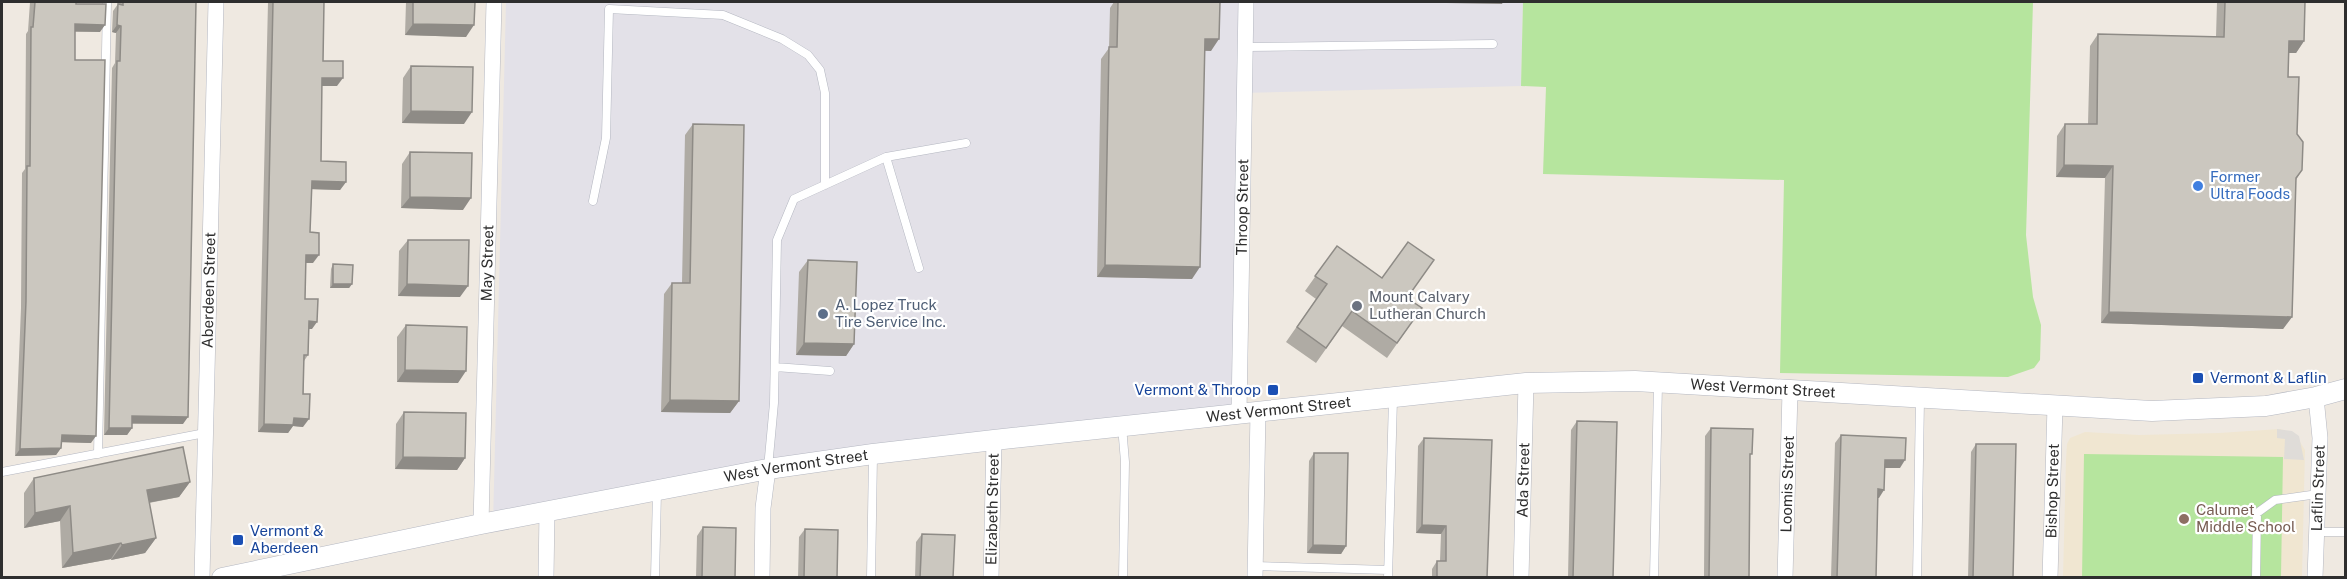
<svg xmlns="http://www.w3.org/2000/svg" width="2347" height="579" font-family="'Public Sans',sans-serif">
<rect width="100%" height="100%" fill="#efe9e1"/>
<path fill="#e3e1e8" d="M506 2H1523L1521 86 1241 93 1231 415 880 455 493 525Z"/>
<path fill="#f0e6d1" d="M2280 429 2295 434 2305 450 2302 577 2063 578 2066 460 2067 444 2070 438 2085 432 2139 435 2219 433Z"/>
<path fill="#b6e59e" d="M1523 2H2033L2026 235 2033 297 2041 325 2040 360 2034 368 2008 377 1780 373 1784 180 1543 174 1546 87 1521 86Z
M2084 454 2283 457 2281 577 2082 578Z"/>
<path fill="#dfdcd8" d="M2277 429 2292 431 2299 436 2304 460 2284 459 2285 439 2277 438Z"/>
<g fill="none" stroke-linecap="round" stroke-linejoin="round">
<g stroke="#b4b7c1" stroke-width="9">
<path id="service" d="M1245 47 1493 44
M886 157 919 268
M593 201 606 138 609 9 723 15 782 39 808 55 820 70 825 93V185
M775 367 830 371
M1122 426 1125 462 1123 578
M98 454 107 2
M768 468 774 403 777 240 794 199 886 157 966 143
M2 472 205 433
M2316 532H2346
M1255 566 1388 570
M655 578 657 492
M871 578 873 456
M1388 578 1393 399
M1654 578 1658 384
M1917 578 1920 400
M2256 578 2257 513 2275 500 2318 494"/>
</g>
<g stroke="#b4b7c1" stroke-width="16">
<g id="minor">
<path id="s1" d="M1239 413 1246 2"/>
<path id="s2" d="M481 524 494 2"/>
<path id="s3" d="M202 578 216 2"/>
<path d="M546 578 547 511"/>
<path d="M762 578 763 508 768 469"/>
<path id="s4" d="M991 578 994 440"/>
<path d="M1255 578 1258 411"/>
<path id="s5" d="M1521 578 1526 383"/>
<path id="s6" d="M1785 578 1790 391"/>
<path id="s7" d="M2050 578 2055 406"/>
<path id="s8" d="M2315 578 2320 438 2316 397"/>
</g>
</g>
<g stroke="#b4b7c1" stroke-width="21">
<g id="tertiary">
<path id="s9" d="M222 578 481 524 768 469 873 454 994 440 1526 383 1635 381 2152 411 2266 406 2316 397 2346 389"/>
</g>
</g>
<use href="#service" stroke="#fff" stroke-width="8"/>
<use href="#minor" stroke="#fff" stroke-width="15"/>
<use href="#tertiary" stroke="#fff" stroke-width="20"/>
</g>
<path fill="#afaba4" d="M30 2H76V4L100 32H75V60L91 443 61 442V448L56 455 15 456 21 308 22 173 25 169 26 34 28 31Z
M118 2H196L183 424H132V428L127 435H104L112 68 115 63 116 33 112 32 113 11 118 4Z
M268 2H324L323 61 337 86H322L321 161 346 182 340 190 312 189 310 232 313 263H306L305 299 312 329H309L308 355 304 361 303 427 293 426 288 433 258 432Z
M406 2H475L466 37 405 35Z
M1114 2H1220L1211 51H1205L1192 279 1097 277 1101 59 1109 48 1110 8Z
M2217 2H2305L2304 41 2296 53H2289L2288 77 2302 170 2296 180 2292 317 2283 329 2101 323 2105 178 2056 177 2057 136 2065 124H2088L2090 46 2098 34 2216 37Z
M411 66 464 124 402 123 403 78Z
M693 124 739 401 730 413 661 412 664 294 672 283H682L685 135Z
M410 152 463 210 401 208 402 164Z
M408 240 460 297 398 296 399 251Z
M1337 246 1422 308 1387 358 1342 326 1316 363 1286 342 1316 299 1305 291Z
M808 260 854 344 846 356 796 355 799 272Z
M333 264 352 284 349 288H330L331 269Z
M406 325 458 383 397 382V337Z
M404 412 465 458 457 470 395 469 396 424Z
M1577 421 1613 578H1568L1571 430Z
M1711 428 1750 457 1749 578H1704L1705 436Z
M1841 435 1900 468H1885L1878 498 1876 578H1831L1835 443Z
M1424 438 1487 578H1432V569L1437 561H1440L1441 534 1416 533 1418 446Z
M1976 444 2013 578H1968L1971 452Z
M1314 453 1346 546 1341 554 1307 553 1309 461Z
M34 478 190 482 179 497 149 503 156 538 145 553 111 560V559L62 568 60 521 24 528V493Z
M2346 511V526H2344L2345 512Z
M703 527 735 578H696L697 536Z
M805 529 837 578H798L799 537Z
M922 534 953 578H915L916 542Z"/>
<path fill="#8e8b86" d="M1391 2H1503L1502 4Z
M75 24 105 25 100 32 70 31Z
M413 24 474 25 466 37 405 35Z
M117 25 121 26 116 33 112 32Z
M1205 39H1219L1211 51 1197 50Z
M2289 41H2304L2296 53H2281Z
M322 78H343L337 86H317Z
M411 111 472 112 464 124 402 123Z
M2064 165 2113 166 2105 178 2056 177Z
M312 181 346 182 340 190 307 189Z
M410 197 471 198 463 210 401 208Z
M306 255H319L313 263H300Z
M1105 265 1200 267 1192 279 1097 277Z
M333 284H352L349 288H330Z
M407 284 468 286 460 297 398 296Z
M2109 312 2292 317 2283 329 2101 323Z
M309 321 317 322 312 329H304Z
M804 343 854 344 846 356 796 355Z
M405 370 466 371 458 383 397 382Z
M670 400 739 401 730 413 661 412Z
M132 416 188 417 183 424 127 423Z
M294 418 309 419 303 427 293 426 288 433 258 432 264 424Z
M109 428H132L127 435H104Z
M62 435 96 436 91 443 57 442Z
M61 448 56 455 15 456 20 449Z
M403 457 465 458 457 470 395 469Z
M1885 460H1905L1900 468H1879Z
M190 482 179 497 136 505 147 490Z
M1878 489 1884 490 1879 498H1872Z
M70 506 60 521 24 528 35 513Z
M1422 525 1446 526 1441 534 1416 533Z
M156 538 145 553 111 560 122 545Z
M121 543 111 559 62 568 73 553Z
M1313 545 1346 546 1341 554 1307 553Z"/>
<path fill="#cbc7bf" stroke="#8e8b86" stroke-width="1.5" d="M35 2H76V4H106L105 25 75 24V60H105L96 436 62 435 61 448 20 449 26 301 27 166H30L31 27H33Z
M123 2H196L188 417 132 416V428H109L117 61H120L121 26 117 25 118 4 123 5Z
M273 2H324L323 61H343V78H322L321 161 346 162V182L312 181 310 232 319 233V255H306L305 299H318L317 322 309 321 308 355H304L303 394H310L309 419 294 418 293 425 264 424Z
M413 2H475L474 25 413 24Z
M1118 2H1220L1219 39H1205L1200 267 1105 265 1109 47H1117Z
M2225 2H2305L2304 41H2289L2288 77H2299L2297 134 2303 142 2302 170 2296 178 2292 317 2109 312 2113 166 2064 165 2065 124H2097L2098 34 2224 37Z
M411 66 473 67 472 112 411 111Z
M693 124 744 125 739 401 670 400 672 283H690Z
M410 152 472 153 471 198 410 197Z
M408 240H469L468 286 407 284Z
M1408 242 1434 260 1407 298 1422 308 1397 343 1352 311 1326 348 1297 327 1327 284 1315 276 1337 246 1382 278Z
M808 260 857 262 854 344 804 343Z
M333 264 353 265 352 284H333Z
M406 325 467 327 466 371 405 370Z
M404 412 466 413 465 458 403 457Z
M1577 421 1617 422 1613 578H1573Z
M1711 428 1753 429 1752 454H1750L1749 578H1709Z
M1841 435 1906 438 1905 460H1885L1884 490 1878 489 1876 578H1837Z
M1424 438 1492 440 1487 578H1437V561H1446V526L1422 525Z
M1976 444H2016L2013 578H1973Z
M183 447 190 482 147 490 156 538 122 545 121 543 73 553 70 506 35 513 34 478Z
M1314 453H1348L1346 546 1313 545Z
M703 527 736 528 735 578H702Z
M805 529 838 530 837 578H804Z
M922 534 955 535 953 578H920Z"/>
<circle fill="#3f7fe0" stroke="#fff" stroke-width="2" cx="2198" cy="186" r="6"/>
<circle fill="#6b7280" stroke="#fff" stroke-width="2" cx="1357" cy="306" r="6"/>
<circle fill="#5c6f8a" stroke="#fff" stroke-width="2" cx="823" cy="314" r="6"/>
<g fill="#1a4fb4" stroke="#fff" stroke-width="2">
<rect x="2192" y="372" width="12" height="12" rx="3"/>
<rect x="1267" y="384" width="12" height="12" rx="3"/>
<rect x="232" y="534" width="12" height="12" rx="3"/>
</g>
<circle fill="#8d6e63" stroke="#fff" stroke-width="2" cx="2184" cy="519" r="6"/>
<g text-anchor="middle" stroke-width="4.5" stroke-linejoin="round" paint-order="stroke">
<g font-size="15" fill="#366cbe" stroke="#fff" text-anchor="start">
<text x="2210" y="182">Former<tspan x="2210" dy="17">Ultra Foods</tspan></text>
</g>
<g font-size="15" fill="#2e2e2e" stroke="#fff">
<text dy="5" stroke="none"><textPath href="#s1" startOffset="206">Throop Street</textPath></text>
<text dy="5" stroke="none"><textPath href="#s2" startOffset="261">May Street</textPath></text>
<text dy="5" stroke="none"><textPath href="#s3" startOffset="288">Aberdeen Street</textPath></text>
<text dy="5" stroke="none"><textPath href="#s9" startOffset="1557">West Vermont Street</textPath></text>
<text dy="5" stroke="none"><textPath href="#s9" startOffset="1071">West Vermont Street</textPath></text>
<text dy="5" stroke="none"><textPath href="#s9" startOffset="585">West Vermont Street</textPath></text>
<text dy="5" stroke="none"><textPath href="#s5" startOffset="98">Ada Street</textPath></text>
<text dy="5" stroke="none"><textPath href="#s6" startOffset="94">Loomis Street</textPath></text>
<text dy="5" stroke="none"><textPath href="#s8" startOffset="90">Laflin Street</textPath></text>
<text dy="5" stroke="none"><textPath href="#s7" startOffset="87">Bishop Street</textPath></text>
<text dy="5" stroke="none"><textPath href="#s4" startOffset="69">Elizabeth Street</textPath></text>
</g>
<g font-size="15" fill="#5b616d" stroke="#fff" text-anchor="start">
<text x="1369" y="302">Mount Calvary<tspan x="1369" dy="17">Lutheran Church</tspan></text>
</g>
<g font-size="15" fill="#4e5e75" stroke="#fff" text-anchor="start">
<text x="835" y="310">A. Lopez Truck<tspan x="835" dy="17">Tire Service Inc.</tspan></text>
</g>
<g font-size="15" fill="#164399" stroke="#fff" text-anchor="start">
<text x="2210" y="383">Vermont &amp; Laflin</text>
<text x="1261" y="395" text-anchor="end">Vermont &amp; Throop</text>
<text x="250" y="536">Vermont &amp;<tspan x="250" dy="17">Aberdeen</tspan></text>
</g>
<g font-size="15" fill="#785e54" stroke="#fff" text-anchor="start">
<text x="2196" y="515">Calumet<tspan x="2196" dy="17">Middle School</tspan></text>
</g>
</g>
<rect width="2347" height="579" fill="none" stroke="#2e2e2e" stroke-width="6"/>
</svg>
